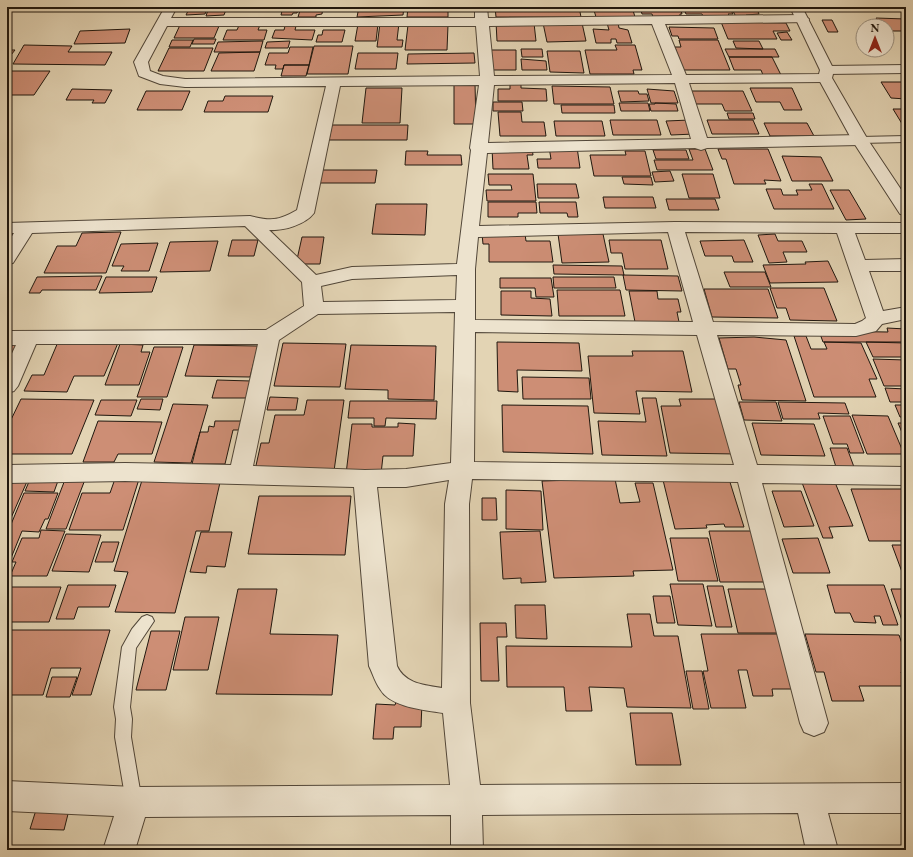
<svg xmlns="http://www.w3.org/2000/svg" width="913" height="857" font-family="'EB Garamond',serif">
<rect width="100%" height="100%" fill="#e3d4b4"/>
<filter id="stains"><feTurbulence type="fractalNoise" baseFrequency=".005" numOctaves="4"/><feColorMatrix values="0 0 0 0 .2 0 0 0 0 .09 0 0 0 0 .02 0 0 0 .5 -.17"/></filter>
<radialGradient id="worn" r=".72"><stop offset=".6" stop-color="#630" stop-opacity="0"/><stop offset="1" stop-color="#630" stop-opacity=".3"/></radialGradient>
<path fill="#cd8e75" stroke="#20170e" d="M74 7H123L73 9Z
M190 7H208L205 14 186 15Z
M209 7H227L224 15 206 16Z
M237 7H272L270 11H235Z
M283 7H299L297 13H293L292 15H281Z
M301 7H323L322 14 316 15V17H298Z
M359 7H404L403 15 357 17Z
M408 7H448V17H407Z
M495 7H579L581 17H496Z
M593 7H632L635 17H596Z
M640 7H680L682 14H680V17H653L652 14H642Z
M683 7H729L733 14H728L730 16H703L702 14H686Z
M731 7H756L759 14 746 15 747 17H736Z
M876 18 906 19V31H887V26H881Z
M822 20H832L838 32H828Z
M496 22 534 23 536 41H497Z
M721 22 786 23 790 31H773L777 39H728Z
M240 23 260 25 258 30H267L264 40H223L227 30H237Z
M380 23H399L397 40H403L402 47H377Z
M543 23H582L586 41 547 42Z
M607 23H618L619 28 628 30 632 43H617L616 39H611V43H596L593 29 609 30Z
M358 24H378L376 41H355Z
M180 25 199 26H219L214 38H174Z
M408 25H448L447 50H405Z
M285 26H296L295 30H315L312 40 272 38 275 30H284Z
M669 27 714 28 718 39H679L678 36H672Z
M130 29 125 43 74 44 80 31Z
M323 30H345L342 42H316L318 35H322Z
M787 32 792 40H781L777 33Z
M194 39H216L214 44H192Z
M172 40H193L190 47H169Z
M679 40H718L730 70H682L675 47H681Z
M263 41 260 52H214L218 42Z
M290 41 288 48H265L267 42Z
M733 41H759L763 49 736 48Z
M24 45 72 46 68 52H112L105 65 13 64Z
M615 45H635L642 70H633L634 74H590L585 50H617Z
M314 46H353L348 74H307Z
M290 47H313L309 65H284L283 69H275L276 65H265L269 53H288Z
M169 48H213L204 71H158Z
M521 49H542L543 57H522Z
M725 49H775L779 57H729Z
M7 50H15L7 60Z
M490 50H516V70H489Z
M547 51H580L584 73 550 72Z
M260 52 254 71H211L219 53Z
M358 53H398L396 69H355Z
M474 53 475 63 407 64 408 54Z
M729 57H772L781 75H763L761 70H734Z
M521 59 546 61 547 70H522Z
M284 65H309L306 76H281Z
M9 71H50L34 95H7V74Z
M881 82H906V99L891 98Z
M510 83H521V88L546 89 547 101H498V89H510Z
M454 84H475L476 124H454Z
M552 86 610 87 614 104H554Z
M366 88H402L400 123H362Z
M750 88H792L802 110H784L780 102H756Z
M72 89 112 90 105 103H92L94 100H66Z
M647 89 674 91 678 103H651Z
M146 91H190L182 110H137Z
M618 91H638L639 94H647L649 101 621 102Z
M689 91H743L752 111H725L722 104H693Z
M225 96H273L268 112H204L208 101H223Z
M493 102H522L523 111H493Z
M619 103H648L650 111H621Z
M655 103 676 104 678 111H651L649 104H655Z
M561 105H614L615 113H562Z
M893 109H906V127H904Z
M498 112H521L522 122H544L546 136H500Z
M727 113H753L755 119H729Z
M610 120H657L661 135H613Z
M690 120 695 134 671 135 666 121Z
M707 120H753L759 134H712Z
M554 121H602L605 136H556Z
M764 123H807L814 136H770Z
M332 125H408L407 140H329Z
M549 147H577L580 168H538L537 159H551Z
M492 148H532L533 155H527L529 169H493Z
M689 149H705L713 170H657L654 160H693Z
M718 149H768L781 181 764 180 766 184H734L726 159H722Z
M653 150H686L689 159H656Z
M406 151H428L427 155H461L462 165H405Z
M625 151H645L651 176H594L590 155H626Z
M782 156 821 157 833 181H792Z
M318 170H377L375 183H315Z
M670 171 674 181 655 182 652 172Z
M488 174H533L536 201H487L486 190H512L511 185H489Z
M682 174H713L720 198H689Z
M622 177H651L653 185 624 184Z
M537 184H576L579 198H538Z
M809 184H822L834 209H774L766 189H781L783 195H798L796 190H812Z
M830 190H849L866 219 846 220Z
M603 197H653L656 208H605Z
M666 199H715L719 210H669Z
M488 202H536L537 213H518V217H488Z
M539 202H576L578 217H568L567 213H540Z
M376 204H427L425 235 372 234Z
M121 232 106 273H44L57 246H76L82 233Z
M482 234H525L526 241H550L553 262H489V244H483Z
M558 234H603L609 262 562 263Z
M775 234 778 241H802L807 252H783L787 262 769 263 758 235Z
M302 237H324L320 264H296Z
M232 240H258L254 256H228Z
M609 240H661L668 269H625L622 253H611Z
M744 240 753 262H734L732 256H705L700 241Z
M218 241 210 271 160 272 170 242Z
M158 243 149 271H121L124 266H112L121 244Z
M828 261 838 282 770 283 763 265 806 264 805 262Z
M553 265 622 266 624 275 554 274Z
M724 272H765L771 287H730Z
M623 275 678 276 682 291 626 290Z
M102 276 96 290H42L40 293H29L37 277Z
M106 277H157L152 292 99 293Z
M553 277H614L616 288H554Z
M500 278H551L554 297H536L535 288H500Z
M770 288H824L837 321 790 320 786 308H777Z
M704 289H768L778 318 712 317Z
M557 290H620L625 316H559Z
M501 291H531V298L550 299 552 316 501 315Z
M629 291H657L658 299H678L681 312H677L679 322H635Z
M887 328 906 329V342H823L819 331 888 332Z
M794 336H806L811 349H827L824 342 861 343 877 379H869L876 397H814Z
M754 337 786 340 806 401 742 400 738 385H741L736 369H728L719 338Z
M58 342 118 343 104 376H74L67 392 24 391 32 375H44Z
M497 342 579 343 582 371 517 370 518 392 498 391Z
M866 342 906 343V357H873Z
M7 343H24L7 377Z
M283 343 346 344 340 387 274 386Z
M120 344 143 345 141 352H150L139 385H105Z
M194 345 258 346 250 377 185 376Z
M351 345 436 346 434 400 388 399V390L345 389Z
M154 347H183L167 397H137Z
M632 351H683L692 392 636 391 640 414 594 413 588 356H633Z
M873 359 906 360V386H884Z
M522 377 589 378 591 399H523Z
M217 380 251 381 247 398H212Z
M885 388 906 389V402H890Z
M270 397 298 398 296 410H267Z
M642 398H656L667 456 602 455 598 421 646 422Z
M21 399 94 400 72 454H7V428Z
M141 399H163L160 410 137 409Z
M679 399H723L737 454 670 453 661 406H681Z
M101 400H137L131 416 95 415Z
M307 400H344L334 471 255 470 261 443H269L275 415H304Z
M350 401H437L436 419 386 418 385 426H374V418H348Z
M739 402H776L782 421 744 420Z
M778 402 845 403 849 414 818 413 820 419H783Z
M173 404 208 405 191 463 154 462Z
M502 405 588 406 593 454 503 452Z
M895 405H906V417H900Z
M852 415 888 416 904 454H867Z
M823 416H850L864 453H850L847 444H833Z
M98 421 162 422 152 454H118L114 462H83Z
M215 421H241L239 430H233L225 464H192L200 432H208L209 426 214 427Z
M398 423 415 424 413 456H383L381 474H346L352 424H372V427H398Z
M752 423 814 424 825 456 761 455Z
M898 423H906V442Z
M830 448H847L854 467H836Z
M116 476H140L123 530H69L82 493H110Z
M7 477H29L11 518H7Z
M31 477 59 478 54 492 25 491Z
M66 477H86L66 529H46Z
M143 477 221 478 209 531H196L175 613 115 612 128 572 114 571Z
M615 479 620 503 640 502 635 483H653L673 570 633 571 634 576 554 578 542 481Z
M729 479 744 527H725L724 524 706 525 707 528 675 529 663 480Z
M801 480H834L853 526 829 527 833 538H823Z
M851 489H906V541H869Z
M506 490 541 491 543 530 506 529Z
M772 491H801L814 526 784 527Z
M24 493H58L48 519H45L39 532 22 531 7 568V534Z
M259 496H351L345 555 248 554Z
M482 498H496L497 520H482Z
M41 530 65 531 47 576H10L16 562H12L22 538H39Z
M540 531 546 582 521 583V578L503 579 500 532Z
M709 531H753L766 582H720Z
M201 532H232L225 567 207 566 206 573 190 572Z
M66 534 101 535 89 572 52 571Z
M670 538H708L718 581H678Z
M818 538 830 573H793L782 539Z
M102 542H119L113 562H95Z
M892 545H906V572H902Z
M670 584H703L712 626 678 625Z
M68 585H116L109 607H78L74 619H56Z
M827 585H884L898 625H883L880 616H874L876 623 854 622 850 613H835Z
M707 586H723L732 627H716Z
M9 587H61L49 622H7V594Z
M238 589H277L270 634 338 635 332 695 216 694Z
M728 589H767L778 633H738Z
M891 589H906V629H905Z
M653 596H670L675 623H657Z
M515 605H545L547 639 516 638Z
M627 614H650L654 636H678L691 708 627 707 624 688 589 687 592 711H566L564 687H507L506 646 632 647Z
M185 617H219L208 670H173Z
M480 623H506L507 637H497L499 681H481Z
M7 630H110L91 695H72L81 668H51L43 695H7Z
M151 631H180L166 690H136Z
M701 634H778L793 689H772L773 696H753L747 670H738L746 708H711L703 671H708Z
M805 634 899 635 906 655V672H901L906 686H859L864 701H832L824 672H816Z
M686 671H702L709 709H693Z
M52 677H77L70 697H46Z
M396 702H422L421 727H394L393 739H373L376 704 395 705Z
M630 713H672L681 765H636Z
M36 810H69L64 830 30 829Z"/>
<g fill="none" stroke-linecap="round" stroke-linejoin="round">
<g stroke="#514638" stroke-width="2">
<path id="service" d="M906 136V142L860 143 856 140 860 137Z
M906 189V195H895L890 192 895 189Z
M147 615 152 617 154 621 136 648 130 707 132 719 131 737 142 802 140 808 134 810 128 808 126 802 115 737 116 719 114 707 122 647 132 629 142 617Z"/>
</g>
<g stroke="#514638" stroke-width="2">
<path id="minor" d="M165 7H177L171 18H475V7H487L488 18 803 15 809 19 808 22 665 24 686 75 825 74 820 70 822 67 827 66 906 65V73L827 74 832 78 830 81 825 82 689 83 707 138 860 135 866 137 868 140 866 143 860 145 707 148 701 150 695 148 487 153 479 226 675 222 906 223V233H855L865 260 906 259V271H869L883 311 906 307V319L882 324 876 331 856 336 717 335 757 465 906 467V485L762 483 828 723 824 732 814 736 804 732 800 723 738 482 472 479 469 504 470 703 480 785 906 783V813H828L838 850H806L798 813 482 815 483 850H451V815L145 817 135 850H103L114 816 7 811V781L134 787 450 785 443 713C424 710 390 707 380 689 375 682 373 674 369 666L354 487 125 481 7 483V465L125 463 231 465 258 344H36L18 386 14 391 7 393V364L16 345H7V331L266 330 304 306 302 282 245 226 32 233 13 263 7 264V244L14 233H7V223L250 216C271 221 278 221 297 210L326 86 185 87 160 84 139 76 134 62ZM652 24 672 75 494 76 489 26ZM167 26H476L480 76 185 79 163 76 150 71 148 62ZM675 83 691 139 488 143 494 85ZM479 85 470 148 471 150 457 264 352 267 316 275 269 230C283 231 305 225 314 213L340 86ZM668 232 693 322 475 320V269L478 237ZM685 232 837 233 866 318 862 321 855 324 713 322ZM457 275 456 300 323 302 321 286 352 279ZM455 312 451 463 406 469 365 470 253 466 279 340 318 314ZM475 332 697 335 734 465 474 462ZM449 480 445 504 442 688C425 685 405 684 397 666L377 487H406Z"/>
</g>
<g stroke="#514638" stroke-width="2">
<path id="tertiary" d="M790 7H802L834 70 832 78 868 140 906 197V215L900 214 852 140 818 78 820 70Z"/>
</g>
<use href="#service" fill="#ede3ce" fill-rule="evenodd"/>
<use href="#minor" fill="#ede3ce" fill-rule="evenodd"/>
<use href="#tertiary" fill="#ede3ce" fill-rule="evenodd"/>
</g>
<rect width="913" height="857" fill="none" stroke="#e3d4b4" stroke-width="24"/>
<rect x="8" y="8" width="897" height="841" fill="none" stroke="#20170e" stroke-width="2"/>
<rect x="12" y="12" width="889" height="833" fill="none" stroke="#20170e"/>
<g transform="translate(875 38)"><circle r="19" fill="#ede3ce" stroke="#9b9181"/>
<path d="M0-3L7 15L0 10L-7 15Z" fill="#8f2418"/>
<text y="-6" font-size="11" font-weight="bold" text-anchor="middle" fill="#20170e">N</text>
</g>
<rect width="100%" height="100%" filter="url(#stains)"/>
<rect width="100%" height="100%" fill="url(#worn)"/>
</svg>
